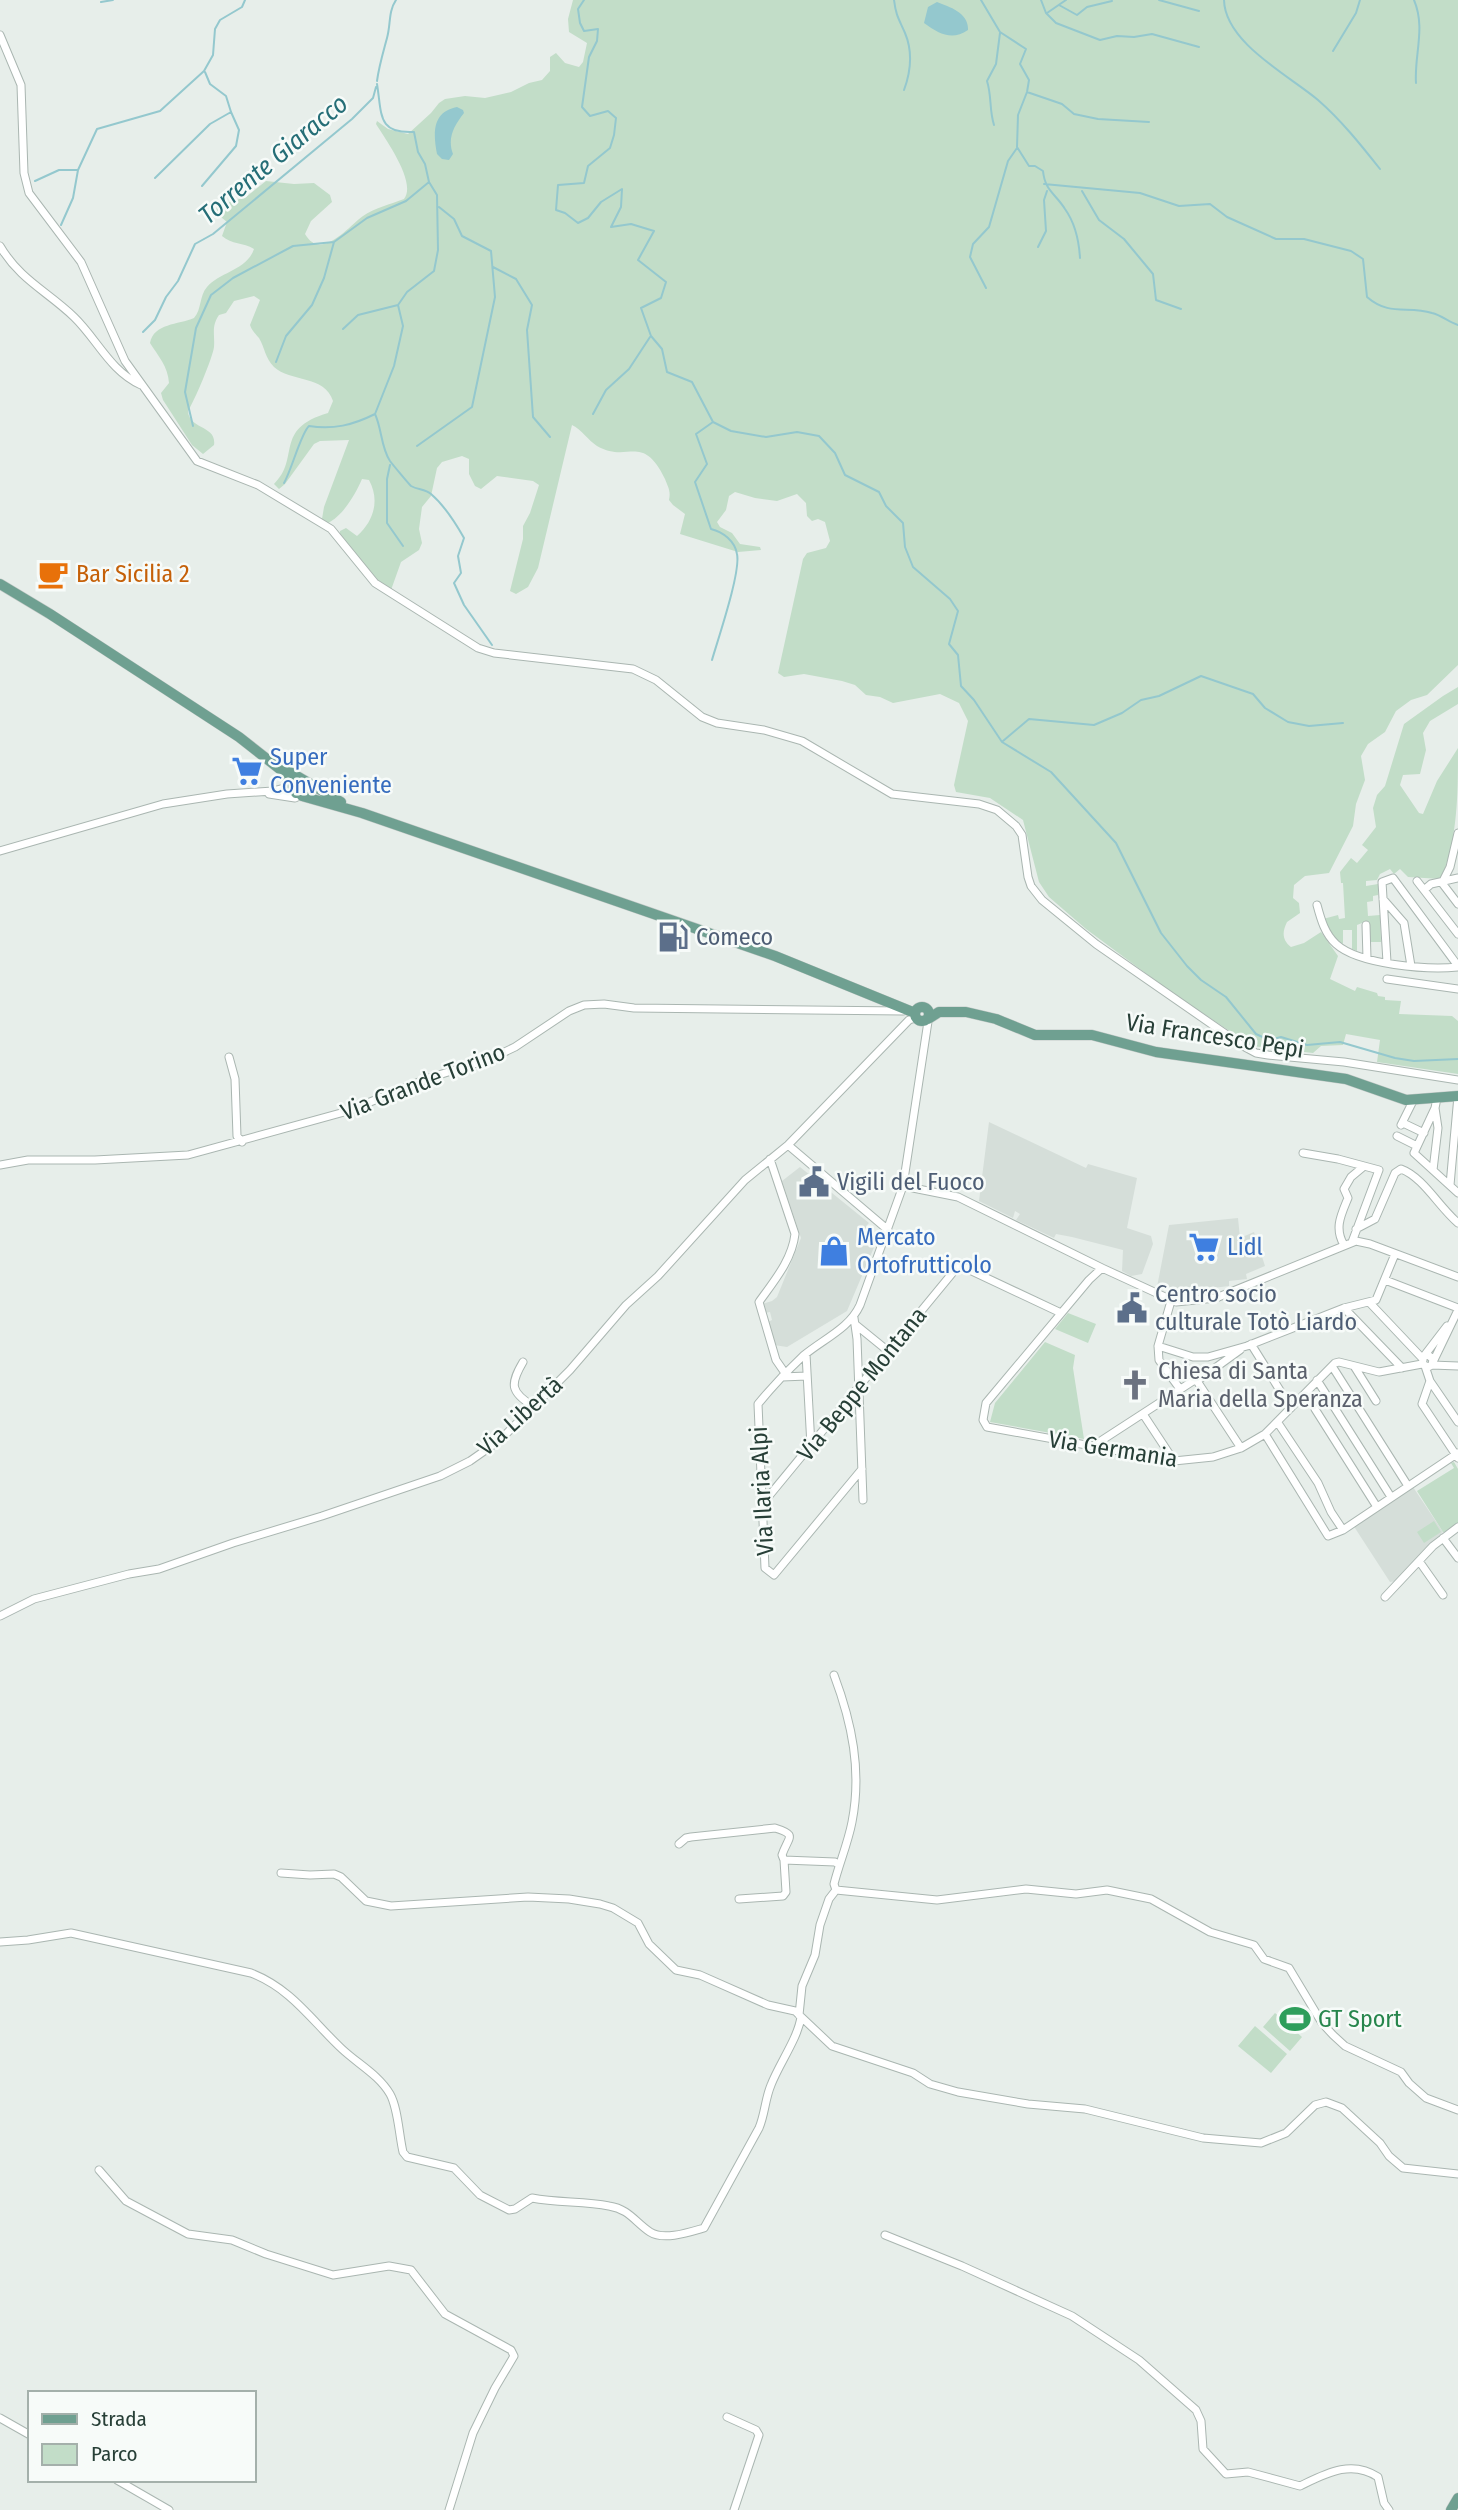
<svg xmlns="http://www.w3.org/2000/svg" width="1458" height="2510" font-family="'Fira Sans Condensed',sans-serif">
<rect width="100%" height="100%" fill="#e7eeea"/>
<path fill="#d5ded9" d="M989 1122 1086 1168 1088 1164 1137 1178 1127 1228 1151 1236 1153 1244 1142 1274 1131 1276 1122 1271 1123 1250 1072 1237 1056 1234 1054 1238 1016 1220 1020 1214 1015 1211 1013 1218 979 1201Z
M800 1167 869 1223 866 1226 871 1243 875 1245 847 1311 787 1347 774 1345 768 1322 772 1320 770 1312 765 1313 762 1304 772 1301 777 1297 801 1238 782 1181Z
M1238 1218 1240 1238 1254 1232 1265 1266 1246 1274 1247 1279 1229 1281V1286L1172 1293 1170 1288 1157 1287 1169 1225Z
M1413 1487 1443 1532 1397 1581 1390 1582 1353 1525Z"/>
<path fill="#c2ddc8" d="M573 0H1458V665L1427 695 1411 700 1396 711 1385 732 1368 744 1361 756 1365 780 1356 804 1353 826 1329 873 1305 876 1294 885 1293 898 1299 903 1300 913 1287 922C1282 932 1282 940 1291 947L1304 943 1321 932 1338 956 1330 979 1355 991 1357 987 1377 993 1378 996 1385 997V1000L1401 1001 1399 1014 1452 1016 1458 1021V1074L1377 1062 1380 1040 1346 1034 1343 1045 1321 1046 1313 1053 1252 1046 1171 992 1086 929 1049 897 1039 882 1023 820 990 798 956 792 954 785 968 721 959 703 940 694 893 703 880 697 866 695 855 685 842 681 804 674 784 677 778 673 803 559 807 553 826 548 830 541 825 522 818 519 812 521 807 516 806 503 797 494 777 501 755 498 735 492 729 496 726 510 717 522 720 527 732 533 740 544 760 547 761 550 738 552 680 534 685 514 673 505 669 500C671 491 668 487 665 479 642 432 628 464 597 446 588 440 582 430 572 425L538 568 528 587 516 594 510 591 523 539V526L530 513 539 485 533 481 497 476 481 489 475 486 469 474V459L462 456 442 462 437 468 431 496 422 507 419 529 422 543 419 550 401 562 391 590 378 582 340 537V531L346 528 357 536C374 521 380 500 369 480L362 479C356 493 343 516 328 523L322 519 324 507 349 440 320 441 314 444 285 484 279 489 274 484C301 458 273 429 328 413L333 401C325 375 290 382 274 367 265 358 265 348 259 338 255 333 252 331 250 325L260 300 254 296 234 301 226 313 219 315C211 327 215 334 214 347 213 357 194 402 188 411 189 430 217 425 214 445L203 454 192 445 163 400 161 393 169 383C168 366 158 356 150 343 154 323 178 325 194 318 202 309 199 296 207 287 220 272 247 270 254 249 243 242 232 245 222 236L227 222 216 213 217 206 246 197 266 181 294 184 314 183 330 195 332 202 311 221 305 234C321 262 349 226 363 216 374 208 391 204 404 199 417 183 386 140 376 124L377 121 388 129 408 134 431 113 439 103 445 99 465 96 485 98 511 92 529 83 542 80 550 71V57L556 53 565 63 579 67 583 62 587 43 569 32 568 19Z
M1458 687V704L1430 721 1423 733 1426 750 1420 774 1403 775 1400 785 1419 813 1423 814 1437 781 1458 748C1458 793 1458 839 1441 879L1408 877 1400 869 1394 874 1390 869 1380 874 1377 880 1366 881V886L1378 884V895L1373 896V901L1367 902 1368 916 1380 915 1381 942H1369L1367 921 1357 925V951L1352 949V930H1343V943L1340 946 1323 919 1338 915 1339 919 1345 918 1343 883H1341L1340 872 1351 858 1357 863 1368 850 1362 845 1376 827 1373 808 1377 795 1385 786 1404 724 1443 696Z
M1068 1313 1096 1324 1088 1343 1055 1329Z
M1045 1342 1075 1355 1073 1368 1084 1439 990 1422 995 1403Z
M1454 1462 1458 1469V1524L1448 1532H1443L1417 1491 1454 1468 1451 1463Z
M1434 1521 1441 1532 1424 1543 1417 1532Z
M1275 2013 1302 2037 1290 2051 1263 2027Z
M1255 2026 1287 2054 1271 2073 1238 2046Z"/>
<path fill="#94c8ce" d="M937 2C950 7 969 13 968 30 952 41 939 34 924 23L928 7Z
M457 107 463 110 464 113C454 126 447 138 453 154L449 160 442 159 437 154C433 133 432 112 457 107Z"/>
<g fill="none" stroke-linecap="round" stroke-linejoin="round">
<path stroke="#94c8ce" stroke-width="2" d="M584 0 578 9 580 23 584 31 598 29 597 41 589 57 582 107 590 116 608 111 616 118 614 135 610 148 588 166 584 183 558 185 556 210 565 213 578 223 588 218 601 202 622 189 621 207 611 227 631 224 654 231 638 260 666 282 661 298 641 308 651 336 662 349 667 372 692 382 713 422 731 431 766 437 797 432 819 436 835 453 845 475 879 492 886 506 903 523 905 547 913 567 950 599 958 611 949 644 958 655 961 686 974 700 1002 742 1051 772 1116 843 1161 933 1187 966 1201 980 1226 997 1256 1034 1269 1040 1281 1037 1307 1045 1340 1042 1395 1058 1414 1061 1458 1059
M894 0C896 16 899 19 905 33 913 52 911 71 904 90
M981 0 1000 32 1026 49 1020 64 1029 80 1027 92 1018 115 1017 147 1029 166H1035L1043 171C1045 191 1055 193 1065 209 1075 223 1079 241 1080 258
M1041 0 1046 13 1056 23 1100 40 1117 36 1134 37 1152 34 1199 47
M1159 0 1199 11
M1224 0C1225 43 1290 76 1318 100 1341 120 1361 145 1380 169
M1414 0C1426 28 1414 55 1416 83
M101 2 113 0
M1059 5 1077 15 1087 7 1112 1
M1047 13 1066 0
M1333 51 1356 13 1360 0
M377 81C379 66 383 53 387 38 391 24 388 12 396 0
M1027 92 1062 104 1074 114 1098 119 1149 122
M994 125C989 109 992 97 987 81L996 64 1000 33
M155 178 210 124 231 112
M35 181 59 170H77
M1044 184 1140 193 1179 206 1210 204 1227 217 1276 239H1304L1351 251 1363 259 1367 297C1390 317 1408 305 1432 313 1441 315 1449 322 1458 325
M202 186 236 146 239 130 231 112 226 96 210 84 205 72
M1082 191 1099 220 1124 239 1153 274 1156 300 1181 309
M61 225 73 198 78 170 97 129 160 111 204 71 213 55 215 29 220 20 242 7 245 0
M1038 247 1046 231 1044 200 1047 191
M493 267 516 279 532 305 527 330 533 417 550 437
M986 288 970 257 973 244 989 227 1008 161 1017 148
M343 329 358 315 398 305
M143 332 155 320 166 297 178 281 195 244 213 234 352 119 373 98 376 87
M276 362 286 336 312 305 324 278 334 242
M375 414C382 429 381 448 390 461 393 465 408 483 411 486 418 490 425 489 431 494 445 506 455 522 464 538L458 556 461 573 454 583 464 605 492 645
M593 414 606 390 629 369 650 337
M193 426 185 392 196 328 211 295 233 278 293 246 334 242 367 218 406 201 429 182
M417 446 472 407 495 297 491 251 462 236 454 219 439 207
M390 465 387 479V523L403 546
M284 483C292 469 301 433 309 426 333 430 353 425 375 414L394 366 403 326 398 305 407 292 434 271 438 250 437 195 429 182 425 164 418 152 414 132C377 134 382 114 377 84
M712 660C718 639 741 572 737 554 735 541 723 532 711 529L695 482 707 464 696 434 713 422
M1003 741 1029 719 1094 725 1122 713 1141 700 1159 696 1201 676 1253 694 1265 708 1288 722 1309 726 1343 723"/>
<g stroke="#aab6b1" stroke-width="9">
<path id="minor" d="M0 35 21 85 24 173 29 193 81 262 125 361 197 461 258 485 331 529 375 583 478 648 494 653 633 669 656 680 702 717 717 723 764 730 802 741 892 794 979 804 997 810 1016 826 1022 835 1028 877 1031 886 1042 900 1096 944 1243 1046 1256 1053 1268 1055 1344 1062 1458 1080
M0 246C20 280 47 291 74 317 97 339 110 371 141 385
M269 794 295 798 299 796
M1458 833 1450 867 1442 883 1458 904
M0 851 163 804 227 794 273 791 298 785
M1417 881 1458 934
M1424 890 1431 884 1458 878
M1383 899 1404 923 1411 966
M1317 905C1321 920 1325 934 1336 944 1359 965 1428 970 1458 967
M1366 925 1367 958
M1387 962 1382 882 1393 878 1458 966
M1387 979 1458 989
M229 1057 235 1079 237 1136 242 1142
M1437 1098 1435 1108 1414 1153 1458 1193
M1403 1123 1424 1133
M1401 1125 1413 1101
M1397 1136 1417 1146
M788 1145 888 1230
M1303 1153 1338 1159 1379 1170 1352 1242
M770 1159 795 1234C792 1260 774 1281 759 1302L776 1360 785 1373
M0 1165 28 1160H95L188 1155 348 1111 429 1078 490 1059 515 1047 569 1011 584 1005 604 1004 634 1008 903 1011
M1433 1170 1438 1128 1435 1108
M1450 1185 1458 1096
M903 1186 958 1197 1102 1268 1176 1302 1216 1298 1356 1241 1370 1244 1458 1277
M1356 1229 1375 1219 1395 1173 1401 1169C1423 1177 1439 1207 1458 1223
M1344 1245C1334 1228 1341 1215 1348 1198L1344 1189 1351 1177 1363 1167
M1102 1268 1089 1280 986 1403 983 1420 987 1427 1174 1461 1213 1457 1241 1448 1265 1434 1335 1363 1339 1362 1379 1372 1422 1364 1428 1367 1432 1365 1433 1359 1428 1355 1424 1356 1422 1364
M1385 1280 1458 1308
M1171 1301 1158 1346 1159 1360 1180 1389
M1369 1302 1422 1358
M1344 1308 1402 1368
M854 1318 857 1339 863 1500
M856 1325 888 1351
M1251 1344 1291 1408
M1158 1346 1193 1357H1208L1247 1346 1344 1308 1376 1300 1395 1254
M806 1354 811 1446
M1424 1356 1447 1326
M523 1362C510 1384 510 1392 533 1406
M1433 1362 1458 1310
M1432 1365 1458 1366
M1332 1366 1408 1486
M1354 1366 1376 1401
M1425 1366 1430 1381 1458 1422
M782 1377 807 1376
M1317 1380 1391 1497
M1197 1381 1241 1448
M1430 1381 1422 1404 1458 1458
M1315 1409 1377 1507
M1143 1414 1174 1461
M1278 1423 1318 1483 1331 1512 1343 1530
M1265 1434 1328 1536 1343 1530 1458 1453
M1093 1446 1193 1381H1197L1240 1350
M862 1469 774 1575 765 1568 758 1404C772 1387 787 1371 803 1356 823 1339 849 1329 860 1305L903 1186 929 1015
M764 1502 959 1265 1061 1313
M1443 1538 1458 1558
M1419 1561 1443 1595
M1385 1597 1433 1546 1458 1527
M0 1616 34 1599 129 1574 159 1569 233 1543 322 1516 440 1476 470 1461 500 1440 570 1370 626 1305 658 1276 745 1180 788 1145 909 1020 916 1018
M679 1844 686 1838 691 1837 775 1828C798 1835 788 1837 782 1855L784 1860 835 1862 839 1865
M281 1873 310 1875 334 1874 341 1877 366 1901 391 1906 528 1897 569 1899 600 1904 613 1908 638 1923 649 1944 676 1970 700 1975 768 2005 795 2011 832 2046 913 2073 930 2084 958 2092 1028 2104 1085 2109 1203 2138 1261 2143 1286 2133 1315 2105 1326 2102 1342 2108 1380 2143 1389 2156 1403 2168 1458 2174
M836 1890 937 1900 1026 1889 1076 1894 1107 1890 1151 1899 1210 1932 1254 1945 1264 1959 1289 1968 1322 2023 1333 2035 1345 2046 1401 2072 1409 2083 1426 2098 1458 2110
M739 1899 783 1896 786 1892 784 1860
M0 1942 28 1940 71 1933 251 1973C292 1989 312 2021 342 2049 358 2064 379 2075 390 2094 398 2108 399 2135 403 2152L407 2157 454 2168 480 2195 509 2210 515 2209 532 2198C558 2203 584 2201 609 2206 629 2209 635 2222 650 2232 664 2241 690 2232 704 2228L759 2128C765 2114 765 2099 771 2085 779 2064 798 2038 801 2017
M799 2015 802 1986 815 1955 820 1925 829 1899 836 1890 834 1884C839 1864 848 1843 852 1822 862 1771 852 1723 834 1675
M99 2170 126 2201 188 2234 232 2240 266 2254 333 2275 389 2266 411 2270 445 2314 511 2350 514 2356 495 2388 473 2433 449 2510
M885 2235 962 2266 1072 2316 1139 2360 1196 2410 1201 2421 1203 2449 1226 2474 1248 2472 1300 2486C1325 2474 1351 2459 1378 2477L1384 2503 1389 2510
M727 2417 756 2430 759 2435 734 2510
M0 2418 30 2435
M117 2480 169 2510"/>
</g>
<g stroke="#c3c9c7" stroke-width="11">
<path id="major" d="M0 584 50 614 239 737 281 770 296 793
M285 769 341 802
M302 796 362 813 775 956 915 1013
M915 1014a7 7 0 1 1 14 0a7 7 0 1 1-14 0Z
M928 1019 939 1012H966L996 1019 1035 1035H1092L1156 1052 1346 1079 1406 1100 1458 1096
M1451 2510 1458 2498"/>
</g>
<use href="#minor" stroke="#fff" stroke-width="7"/>
<use href="#major" stroke="#6fa091" stroke-width="10"/>
</g>
<defs>
<g id="cafe-bare" transform="scale(2.415)"><path d="M-5.5-4.5H6V0H3Q3 3.5 0 3.5H-2.5Q-5.5 3.5-5.5 0ZM3-3.2v2h1.7v-2ZM-6 4.5H4V6H-6Z" fill="#e8710a" stroke="#f7fbf9" stroke-width="2.5" paint-order="stroke"/></g>
<g id="supermarket-bare" transform="scale(2.415)"><path d="M-6-5.5h2.5l.6 2H6L4.5 2H-2.5L-4.4-4H-6ZM-1.5 3.2a1.3 1.3 0 1 0 .1 0ZM3 3.2a1.3 1.3 0 1 0 .1 0Z" fill="#3f7fe0" stroke="#f7fbf9" stroke-width="2.5" paint-order="stroke"/></g>
<g id="fuel-bare" transform="scale(2.415)"><path d="M-5.5-6h7V0h2V4h1.3V-2.5L3-4.5l.8-.8L6-3V5H2.5V1h-1V6h-7ZM-4.2-4.7v3.2H.2V-4.7Z" fill="#5c6f8a" stroke="#f7fbf9" stroke-width="2.5" paint-order="stroke"/></g>
<g id="civic-bare" transform="scale(2.415)"><path d="M-.6-6.5H3V-4.5H.6V-3L4-1V1h2V6H-6V1h2V-1L-.6-3ZM-1.2 2.5V6h2.4V2.5Z" fill="#5c6f8a" stroke="#f7fbf9" stroke-width="2.5" paint-order="stroke"/></g>
<g id="shop-bare" transform="scale(2.415)"><path d="M-5-2.5h2.3a2.7 3.5 0 0 1 5.4 0H5L5.5 6h-11ZM-1.5-2.5h3a1.5 2.3 0 0 0-3 0Z" fill="#3f7fe0" stroke="#f7fbf9" stroke-width="2.5" paint-order="stroke"/></g>
<g id="church-bare" transform="scale(2.415)"><path d="M-1.2-6h2.4v3.5h3.3v2.4h-3.3V6h-2.4V-.1h-3.3v-2.4h3.3Z" fill="#6b7280" stroke="#f7fbf9" stroke-width="2.5" paint-order="stroke"/></g>
<g id="stadium-bare" transform="scale(2.415)"><path d="M0-5a6.5 5 0 1 0 0 10a6.5 5 0 1 0 0-10ZM-3.5-1.8h7v3.6h-7Z" fill="#2e9e5b" stroke="#f7fbf9" stroke-width="2.5" paint-order="stroke"/></g>
</defs>
<g fill-rule="evenodd">
<use href="#cafe-bare" x="53" y="574"/>
<use href="#supermarket-bare" x="247" y="771"/>
<use href="#fuel-bare" x="673" y="937"/>
<use href="#civic-bare" x="814" y="1182"/>
<use href="#supermarket-bare" x="1204" y="1247"/>
<use href="#shop-bare" x="834" y="1251"/>
<use href="#civic-bare" x="1132" y="1308"/>
<use href="#church-bare" x="1135" y="1385"/>
<use href="#stadium-bare" x="1295" y="2019"/>
</g>
<g text-anchor="middle" stroke-width="5" stroke-linejoin="round" paint-order="stroke">
<g font-size="24" fill="#c56008" stroke="#f7fbf9" text-anchor="start">
<text x="76" y="582">Bar Sicilia 2</text>
</g>
<g font-size="24" fill="#366cbe" stroke="#f7fbf9" text-anchor="start">
<text x="270" y="765">Super<tspan x="270" dy="28">Conveniente</tspan></text>
<text x="857" y="1245">Mercato<tspan x="857" dy="28">Ortofrutticolo</tspan></text>
<text x="1227" y="1255">Lidl</text>
</g>
<g font-size="24" fill="#4e5e75" stroke="#f7fbf9" text-anchor="start">
<text x="696" y="945">Comeco</text>
<text x="837" y="1190">Vigili del Fuoco</text>
<text x="1155" y="1302">Centro socio<tspan x="1155" dy="28">culturale Totò Liardo</tspan></text>
</g>
<g font-size="24" fill="#273f37" stroke="#f7fbf9">
<text transform="translate(1215 1036) rotate(9)" y="8">Via Francesco Pepi</text>
<text transform="translate(423 1082) rotate(-21)" y="8">Via Grande Torino</text>
<text transform="translate(862 1384) rotate(-51)" y="8">Via Beppe Montana</text>
<text transform="translate(520 1416) rotate(-42)" y="8">Via Libertà</text>
<text transform="translate(1113 1449) rotate(9)" y="8">Via Germania</text>
<text transform="translate(762 1491) rotate(-93)" y="8">Via Ilaria Alpi</text>
</g>
<g font-size="24" fill="#5b616d" stroke="#f7fbf9" text-anchor="start">
<text x="1158" y="1379">Chiesa di Santa<tspan x="1158" dy="28">Maria della Speranza</tspan></text>
</g>
<g font-size="24" fill="#27864d" stroke="#f7fbf9" text-anchor="start">
<text x="1318" y="2027">GT Sport</text>
</g>
<g font-size="26" font-style="italic" fill="#256e77" stroke="#f7fbf9">
<text transform="translate(273 159) rotate(-40)" y="9">Torrente Giaracco</text>
</g>
</g>
<rect x="28" y="2391" width="228" height="91" fill="#f7fbf9" stroke="#a4b0ab" stroke-width="2"/>
<rect x="42" y="2414" width="35" height="10" fill="#6fa091" stroke="#a4b0ab" stroke-width="2"/>
<text x="91" y="2426" font-size="21" fill="#273f37">Strada</text>
<rect x="42" y="2444" width="35" height="21" fill="#c2ddc8" stroke="#a4b0ab" stroke-width="2"/>
<text x="91" y="2461" font-size="21" fill="#273f37">Parco</text>
</svg>
